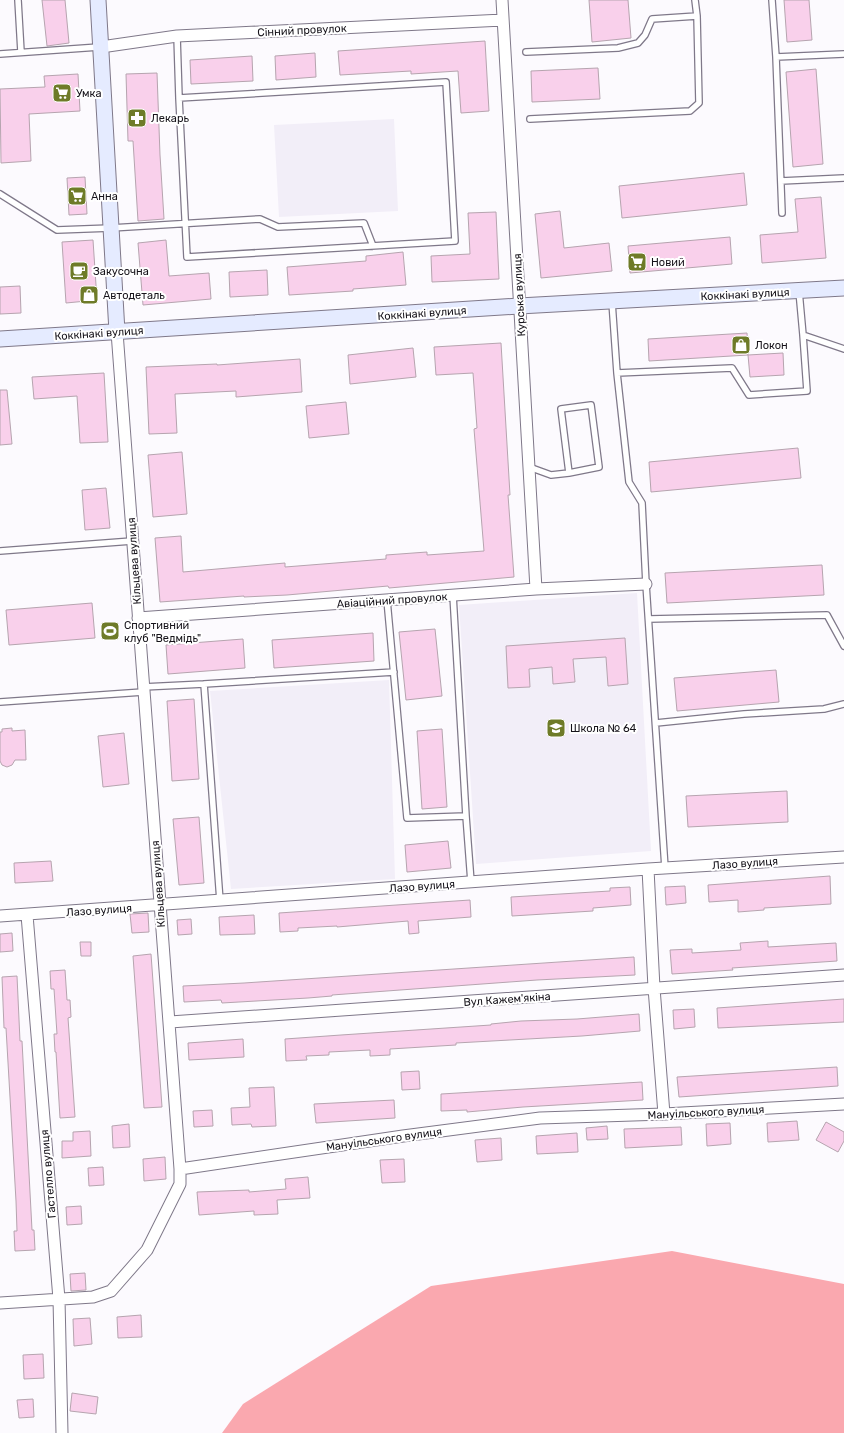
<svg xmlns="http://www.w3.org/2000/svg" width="844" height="1433" font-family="Rubik,sans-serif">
<rect width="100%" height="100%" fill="#fcfafe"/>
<path fill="#f2eef8" d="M394 119 398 211 279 217 274 125Z
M637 593 651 851 476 864 459 605Z
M389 680 395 879 231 889 210 691Z"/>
<path fill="#faa8af" d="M672 1251 844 1284V1433H222L243 1404 431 1286Z"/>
<path fill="#f9d0eb" stroke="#b6a4af" d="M42 0H65L69 43 47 46Z
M589 0H628L631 38 592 42Z
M784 0H809L812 40 787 42Z
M485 41 489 111 461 113 458 71 411 74V71L340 75 338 51Z
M315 53 316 77 276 80 275 56Z
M252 56 253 81 191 84 190 60Z
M598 68 600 99 532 102 531 71Z
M816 69 823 164 793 167 786 72Z
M157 73 160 155 164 219 138 221 133 141H128L126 74Z
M78 74 80 111 29 114 31 161 1 163 0 89 45 87 44 76Z
M744 173 747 205 622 218 619 186Z
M85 177 87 214 69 215 67 178Z
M821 197 826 258 762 263 760 235 798 232 795 199Z
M560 211 564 248 609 243 612 271 541 278 535 214Z
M496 212 499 279 432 282 431 256 470 254 468 213Z
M730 237 732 264 630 273 628 246Z
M93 240 97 300 66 303 62 242Z
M166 240 169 276 209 273 211 299 143 305 138 243Z
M403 252 406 285 353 289V291L289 295 287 267 366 261V256Z
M267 270 268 295 230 297 229 272Z
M20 286 21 313 0 314V287Z
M747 333 748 355 649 361 648 339Z
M501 343 510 495H508L514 577 389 588 388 586 287 595 244 597V596L160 602 155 538 181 536 183 572 285 563V567L386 559V555L427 552V555L484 551 474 429 477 428 473 373 436 375 434 347Z
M413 348 416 377 350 384 348 355Z
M783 353 784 375 750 377 748 355Z
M300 359 302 392 236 397V391L175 394 177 433 149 434 146 367 217 364V365Z
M104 373 108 442 80 443 77 396 34 399 32 377Z
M0 390H7L12 444 0 445Z
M346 402 349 434 309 438 306 406Z
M798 448 801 478 651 492 649 462Z
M182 452 187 514 153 517 148 455Z
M106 488 110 528 85 530 82 490Z
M822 565 824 595 667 603 665 573Z
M92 603 95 638 9 645 6 610Z
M435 629 442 696 406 700 399 632Z
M373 633 374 661 274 668 272 640Z
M625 638 628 684 608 686 606 657 573 659 575 682 553 684 552 667 529 669 530 687 508 688 506 646Z
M243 639 245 668 168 674 166 645Z
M776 670 779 702 677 711 674 678Z
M194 699 199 779 172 781 167 701Z
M12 728V731L25 730 26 760H15L12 765 7 767 2 765 0 761V732H2V729Z
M442 729 447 807 422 809 417 731Z
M124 733 129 784 103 787 98 736Z
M787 791 788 822 688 827 686 796Z
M199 817 204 883 179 885 173 819Z
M448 841 451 868 407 872 405 845Z
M51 861 53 881 15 883 14 863Z
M830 876 831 904 764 908V910L738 912V900L709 902 708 885Z
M685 886 686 903 666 905 665 887Z
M630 887 631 905 593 908V911L512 916 511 897 610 891V888Z
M470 900 471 917 418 921 419 933 409 934 408 921 337 927V926L298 928V931L280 932 279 913Z
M148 913 149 932 132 933 130 914Z
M254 915 255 934 220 935 219 917Z
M191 919 192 934 178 935 177 920Z
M12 933 13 951 0 952V934Z
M768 941V947L836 943 837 961 732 968 733 970 672 974 670 950 692 949V953L741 950 740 943Z
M80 942H91V956H81Z
M151 954 162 1107 144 1108 133 956Z
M634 957 635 975 537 980 332 995V996L308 998 222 1003 221 1000 184 1002 183 986 244 983Z
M65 970 67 1000H70L71 1017 68 1018 75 1117 60 1118 56 1052H55L54 1034H57L54 989H51L50 971Z
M17 976 20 1041H22L32 1230H34L35 1250 15 1251 14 1231H17L16 1201 6 1028H4L2 977Z
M844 999V1022L718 1028 717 1008Z
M694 1009 695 1027 674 1029 673 1010Z
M639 1014 640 1031 582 1036 456 1043V1045L390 1049V1055L370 1056V1050L329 1052V1055L306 1056 307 1060 286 1061 285 1039 341 1035 491 1025V1024L521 1021 577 1019Z
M243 1039 244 1057 189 1060 188 1043Z
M837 1067 838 1086 679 1097 677 1077Z
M419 1071 420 1089 402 1090 401 1072Z
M642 1082 643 1100 523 1107 467 1112V1110L441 1111V1094Z
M274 1087 276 1126 252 1127 251 1124 232 1125 231 1108 250 1107 249 1088Z
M394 1100 395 1118 316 1123 314 1104Z
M212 1110 213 1126 194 1127 193 1111Z
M797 1121 799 1140 768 1142 767 1123Z
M826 1122 844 1132V1141L838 1152 816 1140Z
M730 1123 731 1144 707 1146 706 1124Z
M129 1124 130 1147 113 1148 112 1126Z
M607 1126 608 1139 587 1140 586 1128Z
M681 1127 682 1145 625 1148 624 1129Z
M90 1131 91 1156 62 1158V1141H73V1132Z
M577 1133 578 1152 537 1154 536 1136Z
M501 1138 502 1160 477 1162 475 1140Z
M165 1157 166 1179 144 1181 143 1159Z
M404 1159 405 1182 382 1183 380 1160Z
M103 1167 104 1185 89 1186 88 1168Z
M308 1177 310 1198 277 1200 278 1214 254 1215V1211L199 1215 197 1192 249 1190V1192L286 1189 285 1179Z
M81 1206 82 1224 67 1225 66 1207Z
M85 1273 86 1290 71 1291 70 1274Z
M141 1315 142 1337 118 1338 117 1317Z
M90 1318 92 1344 74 1346 73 1319Z
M43 1354 44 1378 24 1379 23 1355Z
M72 1393 98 1397 96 1414 70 1411Z
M33 1399 34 1417 19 1418 17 1400Z"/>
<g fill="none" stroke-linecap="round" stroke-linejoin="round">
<g stroke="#7f7889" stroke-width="8">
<path id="lane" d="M18 0 21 52
M772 0 776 57 782 213
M177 36 179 98
M526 52 618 48 638 43 645 35 652 19 697 16
M0 54 99 47
M776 57 844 54
M446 82 455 241 187 257 179 98Z
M530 119 690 111 699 103 697 16 695 0
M781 181 844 178
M0 194 57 230 111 228 260 219 278 227 364 223 373 246
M799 291 803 335 844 349
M612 302 617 373 629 482 642 503 646 584 665 868
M617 373 732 368 749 395 807 391 803 335
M529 467 551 475 569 473 561 409 591 405 599 467 569 473
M0 551 132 541
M387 600 407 818 466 816 453 595
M649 619 827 615 844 646
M143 687 204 684
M0 702 143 692
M656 723 744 714 824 709 844 704
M466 816 471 882
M220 901 204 684 394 672"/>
</g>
<g stroke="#7f7889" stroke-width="13">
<path id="street" d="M502 0 536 589
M101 47 177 36 503 20
M117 332 180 1169
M138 618 536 589 646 584
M648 869 654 988 664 1114
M27 915 59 1299 62 1433
M0 916 648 869 844 857
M170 1022 844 975
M0 1303 93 1297 111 1291 147 1250 180 1184V1169L403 1136 540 1118 664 1114 844 1104"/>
</g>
<g stroke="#7f7889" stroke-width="17">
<path id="secondary" d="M98 0 117 332
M0 339 519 306 844 288"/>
</g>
<use href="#lane" stroke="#fff" stroke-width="5.5"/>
<use href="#street" stroke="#fff" stroke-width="11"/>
<use href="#secondary" stroke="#e5ebff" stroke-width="15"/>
</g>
<defs>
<g id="supermarket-square" transform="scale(1)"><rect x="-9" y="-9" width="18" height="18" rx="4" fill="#6e7b28" stroke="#fff"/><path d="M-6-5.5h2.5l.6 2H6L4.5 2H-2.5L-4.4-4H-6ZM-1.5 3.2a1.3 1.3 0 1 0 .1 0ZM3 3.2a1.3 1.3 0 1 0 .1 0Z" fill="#fff"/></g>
<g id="pharmacy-square" transform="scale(1)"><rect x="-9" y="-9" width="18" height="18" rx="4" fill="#6e7b28" stroke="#fff"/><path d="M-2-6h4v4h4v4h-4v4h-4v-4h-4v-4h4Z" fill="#fff"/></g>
<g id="cafe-square" transform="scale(1)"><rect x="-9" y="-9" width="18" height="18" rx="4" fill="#6e7b28" stroke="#fff"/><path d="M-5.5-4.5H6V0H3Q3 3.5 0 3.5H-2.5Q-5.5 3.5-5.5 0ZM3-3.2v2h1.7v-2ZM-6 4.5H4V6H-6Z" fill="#fff"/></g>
<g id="shop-square" transform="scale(1)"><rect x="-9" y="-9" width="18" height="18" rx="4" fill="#6e7b28" stroke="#fff"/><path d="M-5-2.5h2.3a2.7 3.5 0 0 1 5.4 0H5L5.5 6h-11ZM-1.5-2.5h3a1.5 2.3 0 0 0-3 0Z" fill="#fff"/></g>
<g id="stadium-square" transform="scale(1)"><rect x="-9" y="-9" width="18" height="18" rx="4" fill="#6e7b28" stroke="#fff"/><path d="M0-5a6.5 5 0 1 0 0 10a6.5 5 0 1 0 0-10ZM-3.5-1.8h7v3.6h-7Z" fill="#fff"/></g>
<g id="school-square" transform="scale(1)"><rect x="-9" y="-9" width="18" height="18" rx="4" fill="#6e7b28" stroke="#fff"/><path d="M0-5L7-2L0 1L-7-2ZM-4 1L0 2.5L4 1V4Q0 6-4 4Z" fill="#fff"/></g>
</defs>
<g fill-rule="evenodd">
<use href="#supermarket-square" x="62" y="93"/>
<use href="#pharmacy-square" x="137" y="118"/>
<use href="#supermarket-square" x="77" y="196"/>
<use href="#supermarket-square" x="637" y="262"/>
<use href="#cafe-square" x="79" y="271"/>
<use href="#shop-square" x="89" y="295"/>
<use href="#shop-square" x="741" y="345"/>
<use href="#stadium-square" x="110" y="631"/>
<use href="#school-square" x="556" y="728"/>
</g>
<g text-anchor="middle" stroke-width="4" stroke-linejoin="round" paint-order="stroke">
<g font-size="11" fill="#16131a" stroke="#fff">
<text transform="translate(302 30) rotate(-3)" y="4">Сінний провулок</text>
<text transform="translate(745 294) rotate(-3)" y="4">Коккінакі вулиця</text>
<text transform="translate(519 295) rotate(-93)" y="4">Курська вулиця</text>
<text transform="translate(422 313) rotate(-4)" y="4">Коккінакі вулиця</text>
<text transform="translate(99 333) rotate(-4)" y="4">Коккінакі вулиця</text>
<text transform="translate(134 561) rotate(-94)" y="4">Кільцева вулиця</text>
<text transform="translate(392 600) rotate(-4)" y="4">Авіаційний провулок</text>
<text transform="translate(745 863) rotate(-4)" y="4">Лазо вулиця</text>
<text transform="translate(158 884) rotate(-94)" y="4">Кільцева вулиця</text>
<text transform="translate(422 886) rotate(-4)" y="4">Лазо вулиця</text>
<text transform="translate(99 910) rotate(-4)" y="4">Лазо вулиця</text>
<text transform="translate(507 999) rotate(-4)" y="4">Вул Кажем'якіна</text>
<text transform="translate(706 1112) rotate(-3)" y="4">Мануільського вулиця</text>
<text transform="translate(384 1139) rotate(-8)" y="4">Мануільського вулиця</text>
<text transform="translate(48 1174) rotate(-95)" y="4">Гастелло вулиця</text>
</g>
<g font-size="11" fill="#16131a" stroke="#fff" text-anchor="start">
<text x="76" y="97">Умка</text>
<text x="151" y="122">Лекарь</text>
<text x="91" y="200">Анна</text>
<text x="651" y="266">Новий</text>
<text x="93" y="275">Закусочна</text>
<text x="103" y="299">Автодеталь</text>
<text x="755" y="349">Локон</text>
<text x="124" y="629">Спортивний<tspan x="124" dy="13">клуб "Ведмідь"</tspan></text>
<text x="570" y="732">Школа № 64</text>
</g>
</g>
</svg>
